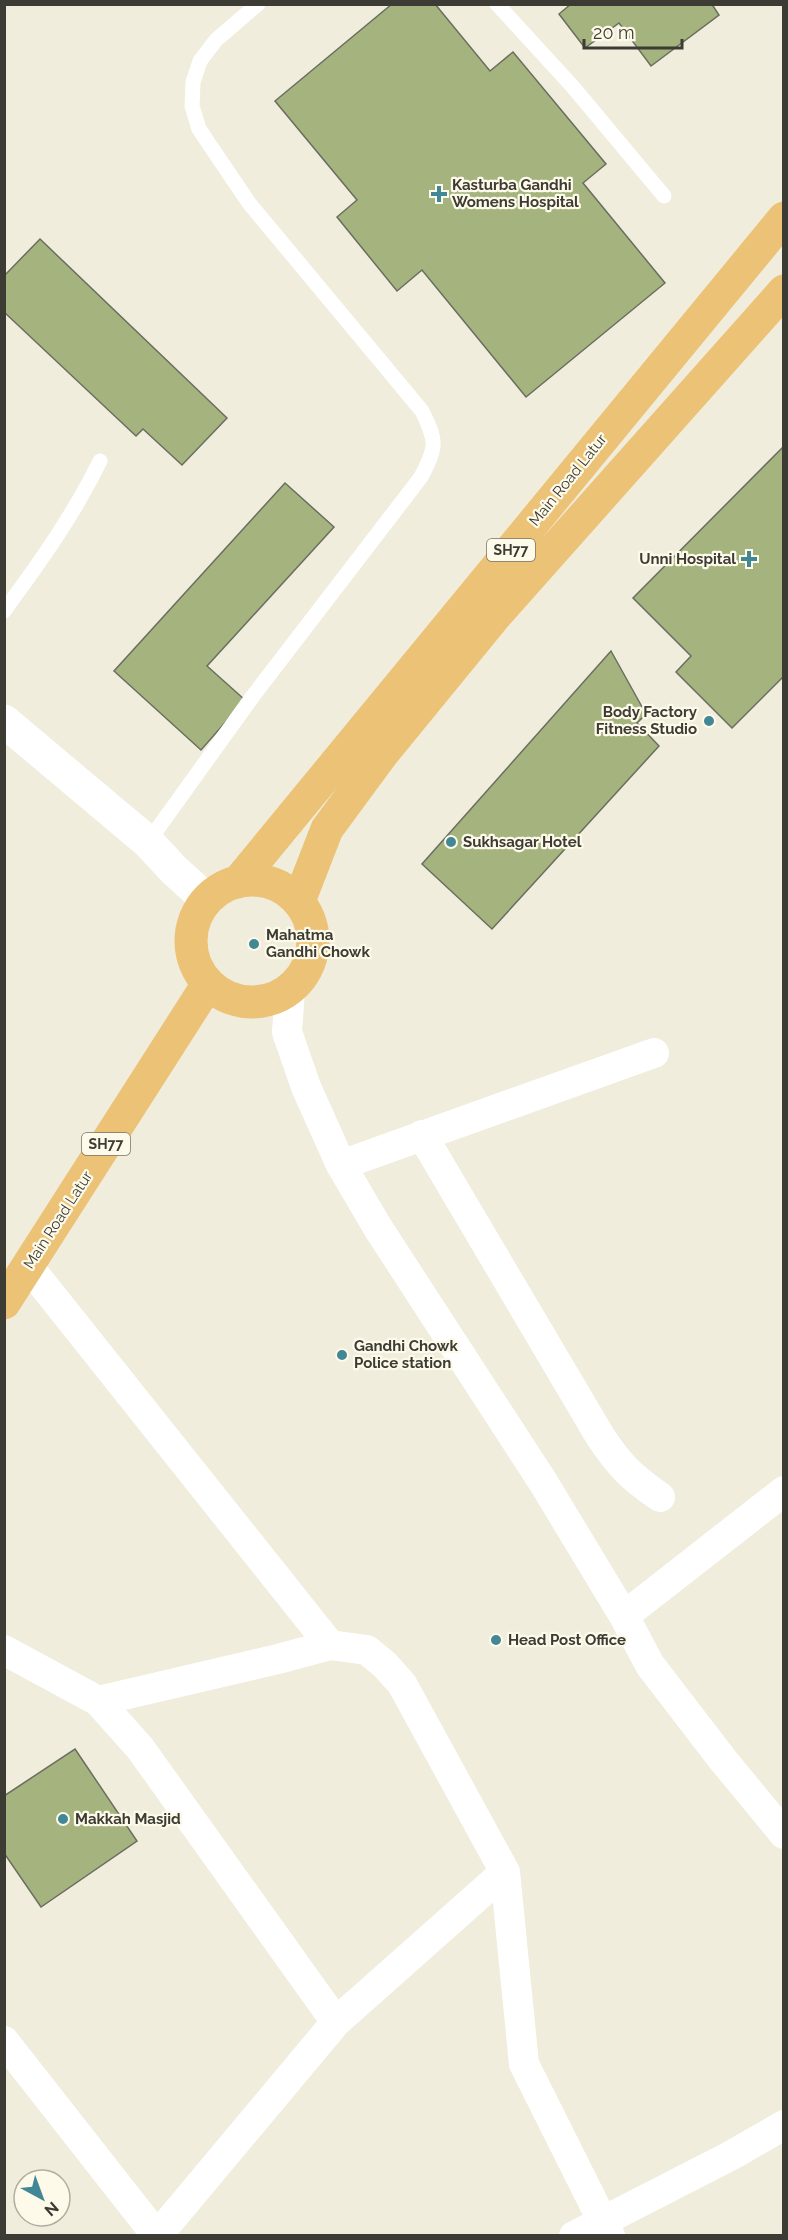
<svg xmlns="http://www.w3.org/2000/svg" width="788" height="2240" font-family="Raleway,sans-serif">
<rect width="100%" height="100%" fill="#f0eddc"/>
<path fill="#a5b47f" stroke="#6a6e60" stroke-width="1.5" d="M392 4H435L490 71 513 52 606 164 583 183 665 283 526 397 422 270 397 291 337 217 357 200 275 101Z
M571 4H715L713 6 719 15 651 66 619 23 585 48 559 14Z
M40 239 227 418 182 465 143 429 136 436 4 312V276Z
M784 446V676L732 728 676 672 691 656 633 598Z
M285 483 334 527 207 666 245 700 201 750 114 671Z
M611 651 646 714 637 723 659 746 492 929 422 864Z
M75 1749 137 1841 41 1907 4 1853V1796Z"/>
<g fill="none" stroke-linecap="round" stroke-linejoin="round">
<path stroke="#fff" stroke-width="15" d="M497 4 573 87 664 196
M4 611C40 562 73 516 100 461
M148 842 253 696 421 477C437 446 437 442 422 411L249 203 199 129 192 106 193 82 200 61 216 40 258 4"/>
<path stroke="#fff" stroke-width="30" d="M290 990 287 1032 306 1087 341 1165 378 1228 543 1482 624 1616 650 1665 723 1760 784 1834
M422 1135 600 1436C619 1465 631 1477 660 1497
M341 1165 654 1053
M28 1266 330 1645
M624 1616 784 1491
M4 1650 98 1701
M505 1872 524 2064 610 2236
M4 2041 157 2236
M157 2236 336 2022 505 1872 402 1684 385 1665 367 1650 330 1645 278 1659 98 1701 140 1748 336 2022
M574 2236 732 2155 784 2125"/>
<path stroke="#fff" stroke-width="33" d="M4 721 148 842 174 870 207 900"/>
<path stroke="#ecc276" stroke-width="33" d="M191 941a61 61 0 1 1 122 0a61 61 0 1 1-122 0Z
M238 882 784 218
M299 901 327 829 383 753 495 616 784 291
M4 1303 208 984"/>
</g>
<g fill="#428795" stroke="#fefae9" stroke-width="2">
<path d="M436 185h6v6h6v6h-6v6h-6v-6h-6v-6h6z"/>
<path d="M746 550h6v6h6v6h-6v6h-6v-6h-6v-6h6z"/>
<circle cx="709" cy="721" r="6"/>
<circle cx="451" cy="842" r="6"/>
<circle cx="254" cy="944" r="6"/>
<circle cx="342" cy="1355" r="6"/>
<circle cx="496" cy="1640" r="6"/>
<circle cx="63" cy="1819" r="6"/>
</g>
<g text-anchor="middle" stroke-width="4.5" stroke-linejoin="round" paint-order="stroke">
<g fill="#fefae9" stroke="#76746a" stroke-width="1.5">
<rect x="487" y="539" width="48" height="22" rx="4.5"/>
<rect x="82" y="1133" width="48" height="22" rx="4.5"/>
</g>
<g font-size="14" font-weight="bold" fill="#3c3b34">
<text x="511" y="555">SH77</text>
<text x="106" y="1149">SH77</text>
</g>
<g font-size="15" font-weight="bold" fill="#3c3b34" stroke="#fefae9" text-anchor="start">
<text x="452" y="190">Kasturba Gandhi<tspan x="452" dy="17">Womens Hospital</tspan></text>
<text x="736" y="564" text-anchor="end">Unni Hospital</text>
<text x="697" y="717" text-anchor="end">Body Factory<tspan x="697" dy="17">Fitness Studio</tspan></text>
<text x="463" y="847">Sukhsagar Hotel</text>
<text x="266" y="940">Mahatma<tspan x="266" dy="17">Gandhi Chowk</tspan></text>
<text x="354" y="1351">Gandhi Chowk<tspan x="354" dy="17">Police station</tspan></text>
<text x="508" y="1645">Head Post Office</text>
<text x="75" y="1824">Makkah Masjid</text>
</g>
<g font-size="15" fill="#3c3b34" stroke="#fefae9">
<text transform="translate(568 480) rotate(-51)" y="5">Main Road Latur</text>
<text transform="translate(58 1220) rotate(-57)" y="5">Main Road Latur</text>
</g>
</g>
<rect width="788" height="2240" fill="none" stroke="#3c3b34" stroke-width="12"/>
<g transform="translate(42 2198) rotate(139)"><circle r="28" fill="#fefae9" stroke="#b0aea1" stroke-width="1.5"/>
<path d="M0-4.5L10 22L0 15L-10 22Z" fill="#428795"/>
<text y="-9" font-size="16" font-weight="bold" text-anchor="middle" fill="#3c3b34">N</text>
</g>
<path d="M584 39v9h98v-9" fill="none" stroke="#3c3b34" stroke-width="3"/>
<text x="593" y="39" font-size="18" fill="#3c3b34" stroke="#fefae9" stroke-width="4.5" paint-order="stroke">20 m</text>
</svg>
